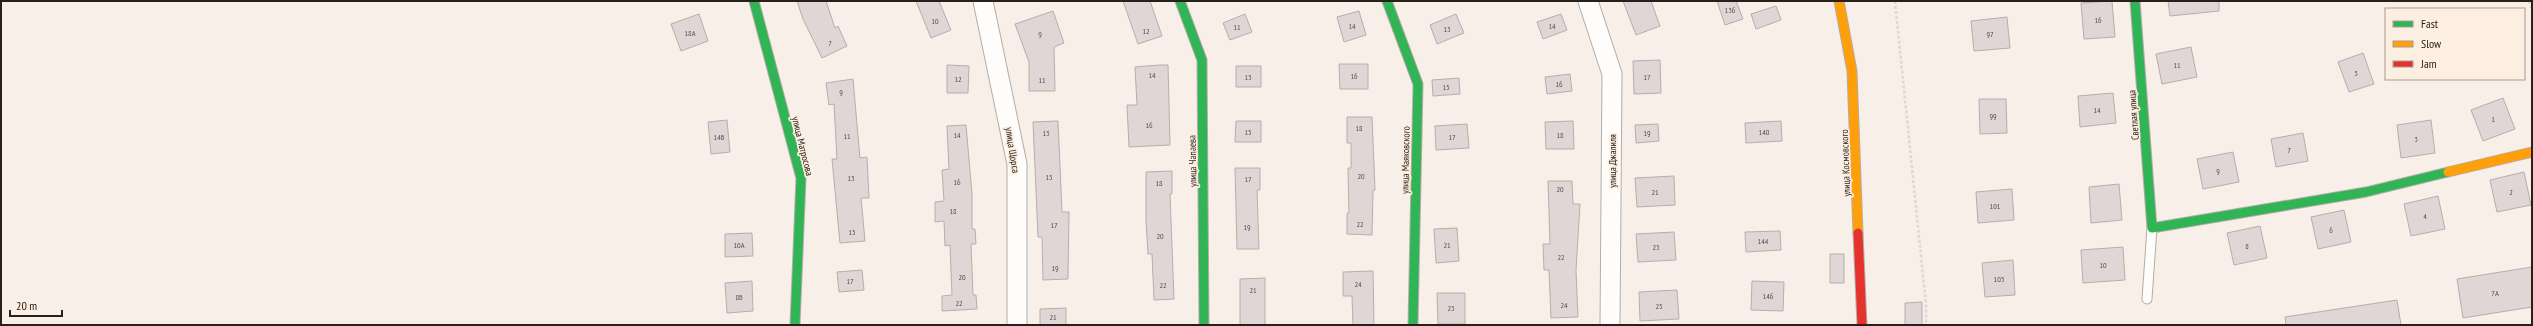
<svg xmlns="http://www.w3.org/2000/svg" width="2533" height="326" font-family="'PT Sans Narrow',sans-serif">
<rect width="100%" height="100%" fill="#f7efe8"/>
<path fill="#dfd6d5" stroke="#b6aead" d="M797 1H826L835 28 838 26 847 46 822 58 803 19Z
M916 1H939L951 30 931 38Z
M1123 1H1150L1162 36 1138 44Z
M1623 1H1651L1660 26 1636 35Z
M1717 1H1736L1743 19 1725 25Z
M2112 1 2115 37 2084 39 2081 3Z
M2168 1H2219V11L2170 16Z
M1776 6 1781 20 1756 29 1751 14Z
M1053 11 1064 43 1054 47 1055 91H1029V62L1015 24Z
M1359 11 1366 35 1344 42 1337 17Z
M699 14 708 41 681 51 671 24Z
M1245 14 1252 32 1230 40 1223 23Z
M1456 14 1464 33 1437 44 1430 25Z
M1561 14 1567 30 1543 39 1537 22Z
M2007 17 2010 48 1974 51 1971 21Z
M2191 47 2197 77 2162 84 2156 54Z
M2363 53 2374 84 2349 92 2338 62Z
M1660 60 1661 93 1634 94 1633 61Z
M1339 64H1368V89H1340Z
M947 65 969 66 968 93H947Z
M1160 65H1168L1170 145 1129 147 1127 105H1137L1135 67Z
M1236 66H1261V87H1236Z
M1570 74 1572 91 1547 94 1545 77Z
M1459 78 1460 94 1433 96 1432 80Z
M853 79 860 158 867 157 869 198H861L865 241 840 243 832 159H837L834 104 829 105 826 83Z
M2113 93 2116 123 2080 127 2078 96Z
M2503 98 2515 129 2483 141 2471 110Z
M1979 99H2006L2007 133 1980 134Z
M1347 117H1372L1375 190H1373L1372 235 1347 234V213H1349L1348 168H1351V143H1347Z
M727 120 730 152 711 154 708 122Z
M2431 120 2435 153 2401 158 2397 125Z
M1058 121 1062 212H1069L1068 279 1043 280 1042 237H1038L1033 122Z
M1236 121H1261V142H1235Z
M1573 121 1574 149H1546L1545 122Z
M1781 121 1782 141 1746 143 1745 123Z
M1467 124 1469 148 1436 150 1435 126Z
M1658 124 1659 141 1636 143 1635 125Z
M966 125 972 194V229H975L976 244H971L973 295H976L977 309 942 311V296L952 295 950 245 945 246 944 221 935 222V202L944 201 942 170 949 169 947 126Z
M2303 133 2308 161 2276 167 2271 139Z
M2233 152 2239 182 2203 189 2197 159Z
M1235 168H1260V190H1257L1259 249H1237Z
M1172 171V194H1170L1174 299 1154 300 1152 254H1148L1146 219V172Z
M2524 172 2531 205 2497 212 2490 180Z
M1674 176 1675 205 1637 207 1635 178Z
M1548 181H1572L1573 204H1580L1576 270 1578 317 1551 318 1549 270H1544L1543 244H1550Z
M2119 184 2122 220 2091 223 2089 187Z
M2012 189 2014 220 1978 223 1976 192Z
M2438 196 2445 229 2411 236 2404 204Z
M2344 210 2351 242 2318 249 2311 217Z
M2260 226 2267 258 2234 265 2227 233Z
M1457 228 1459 261 1436 263 1434 229Z
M1780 231 1781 250 1746 252 1745 232Z
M1674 232 1676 260 1638 262 1636 234Z
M752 233 753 256 725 257V234Z
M2123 247 2125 280 2083 283 2081 250Z
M1830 254H1844V283H1830Z
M2013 260 2015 295 1985 297 1982 263Z
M2532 267V307L2463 318 2457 279Z
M862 270 864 290 839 292 837 272Z
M1373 271 1374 325H1353L1352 296H1343V272Z
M1265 278V325H1240V279Z
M752 281 753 311 727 313 725 283Z
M1752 281 1784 282 1783 311 1751 310Z
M1677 290 1679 319 1640 321 1639 292Z
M1437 293H1465V324H1438Z
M2397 300 2401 325H2286L2285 317Z
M1922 302V325H1905V303Z
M1066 308V325H1040V309Z"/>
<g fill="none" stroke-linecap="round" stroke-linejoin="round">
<g stroke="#b4ada7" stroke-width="11">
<path id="lane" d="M2147 299 2152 228"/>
</g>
<g stroke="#b4ada7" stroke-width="21">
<path id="street" d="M983 1 1017 164V325
M1588 1 1612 74 1610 325"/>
</g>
<g stroke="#b4ada7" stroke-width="11">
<path id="fast" d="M754 1 801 178 795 325
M1180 1 1202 60 1204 325
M1387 1 1418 84 1413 325
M2135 1 2152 228 2366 192 2448 172"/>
</g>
<g stroke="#b4ada7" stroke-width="11">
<path id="slow" d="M1839 1 1852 71 1858 233
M2448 172 2532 152"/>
</g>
<g stroke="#b4ada7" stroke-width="11">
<path id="jam" d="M1858 233 1862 325"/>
</g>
<path stroke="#dbd8d6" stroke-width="2.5" stroke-dasharray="3 2" stroke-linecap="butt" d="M1895 1 1926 305V325
M2529 1 2532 11"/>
<use href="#lane" stroke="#fefdfc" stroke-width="9"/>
<use href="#street" stroke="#fefdfc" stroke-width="19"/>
<use href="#fast" stroke="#30b455" stroke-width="9"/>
<use href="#slow" stroke="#ff9f0a" stroke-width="9"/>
<use href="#jam" stroke="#e5322d" stroke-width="9"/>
</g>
<g text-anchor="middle" stroke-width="3.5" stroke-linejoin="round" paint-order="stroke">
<g font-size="8" fill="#574e49">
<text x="1730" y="13">136</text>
<text x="2098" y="23">16</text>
<text x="935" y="24">10</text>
<text x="1352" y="29">14</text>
<text x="1552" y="29">14</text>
<text x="1237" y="30">11</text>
<text x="1447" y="32">13</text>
<text x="1146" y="34">12</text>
<text x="690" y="36">18А</text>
<text x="1040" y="37">9</text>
<text x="1990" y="37">97</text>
<text x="830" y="46">7</text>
<text x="2177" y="68">11</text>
<text x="2356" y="76">5</text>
<text x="1152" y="78">14</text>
<text x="1354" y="79">16</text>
<text x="1248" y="80">13</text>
<text x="1647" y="80">17</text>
<text x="958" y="82">12</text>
<text x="1042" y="83">11</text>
<text x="1559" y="87">16</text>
<text x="1446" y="90">15</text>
<text x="841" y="95">9</text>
<text x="2097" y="113">14</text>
<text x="1993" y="119">99</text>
<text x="2493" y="122">1</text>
<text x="1149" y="128">16</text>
<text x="1359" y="131">18</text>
<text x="1248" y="135">15</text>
<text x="1764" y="135">140</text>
<text x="1046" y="136">13</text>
<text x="1647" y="136">19</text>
<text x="957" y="138">14</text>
<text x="1560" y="138">18</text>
<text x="847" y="139">11</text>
<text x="719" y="140">14Б</text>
<text x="1452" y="140">17</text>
<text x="2416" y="142">3</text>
<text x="2289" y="153">7</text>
<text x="2218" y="174">9</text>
<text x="1361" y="179">20</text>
<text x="1049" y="180">15</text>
<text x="851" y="181">13</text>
<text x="1248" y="182">17</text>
<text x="957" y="185">16</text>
<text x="1159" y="186">18</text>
<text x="1560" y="192">20</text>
<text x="1655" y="195">21</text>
<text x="2511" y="195">2</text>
<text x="1995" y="209">101</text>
<text x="953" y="214">18</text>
<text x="2425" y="219">4</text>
<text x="1360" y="227">22</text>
<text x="1054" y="228">17</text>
<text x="1247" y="230">19</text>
<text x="2331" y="233">6</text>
<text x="852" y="235">15</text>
<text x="1160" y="239">20</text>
<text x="1763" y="244">144</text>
<text x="739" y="248">10А</text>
<text x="1447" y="248">21</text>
<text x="2247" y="249">8</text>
<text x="1656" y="250">23</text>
<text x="1561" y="260">22</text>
<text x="2103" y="268">10</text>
<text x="1055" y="271">19</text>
<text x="962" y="280">20</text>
<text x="1999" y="282">103</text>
<text x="850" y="284">17</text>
<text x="1358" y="287">24</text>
<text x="1163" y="288">22</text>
<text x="1253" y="293">21</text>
<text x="2495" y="296">7А</text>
<text x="1768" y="299">146</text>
<text x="739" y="300">8Б</text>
<text x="959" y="306">22</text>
<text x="1564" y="308">24</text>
<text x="1659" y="309">25</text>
<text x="1451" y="311">23</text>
<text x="1053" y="320">21</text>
</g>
<g font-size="10" fill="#2a201a" stroke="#fdeee2">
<text transform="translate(2133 115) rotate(-94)" y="4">Светлая улица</text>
<text transform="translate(803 146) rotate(76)" y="4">улица Матросова</text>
<text transform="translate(1013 150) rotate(81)" y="4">улица Щорса</text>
<text transform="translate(1405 160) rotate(-89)" y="4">улица Маяковского</text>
<text transform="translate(1192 161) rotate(-91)" y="4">улица Чапаева</text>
<text transform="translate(1612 161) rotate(-90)" y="4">улица Джалиля</text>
<text transform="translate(1845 163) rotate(-92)" y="4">улица Космовского</text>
</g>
</g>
<rect width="2533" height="326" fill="none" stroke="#2a201a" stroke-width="4"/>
<rect x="2385" y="8" width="140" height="72" fill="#fdeee2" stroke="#a99c92"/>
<rect x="2393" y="21" width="20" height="6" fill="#30b455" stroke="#a99c92"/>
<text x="2421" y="28" font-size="12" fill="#2a201a">Fast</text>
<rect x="2393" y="41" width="20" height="6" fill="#ff9f0a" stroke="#a99c92"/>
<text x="2421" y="48" font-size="12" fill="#2a201a">Slow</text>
<rect x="2393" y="61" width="20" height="6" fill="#e5322d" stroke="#a99c92"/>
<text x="2421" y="68" font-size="12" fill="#2a201a">Jam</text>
<path d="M10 310v6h52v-6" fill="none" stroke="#2a201a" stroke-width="2"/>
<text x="16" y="310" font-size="12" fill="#2a201a" stroke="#fdeee2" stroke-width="3" paint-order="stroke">20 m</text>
</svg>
